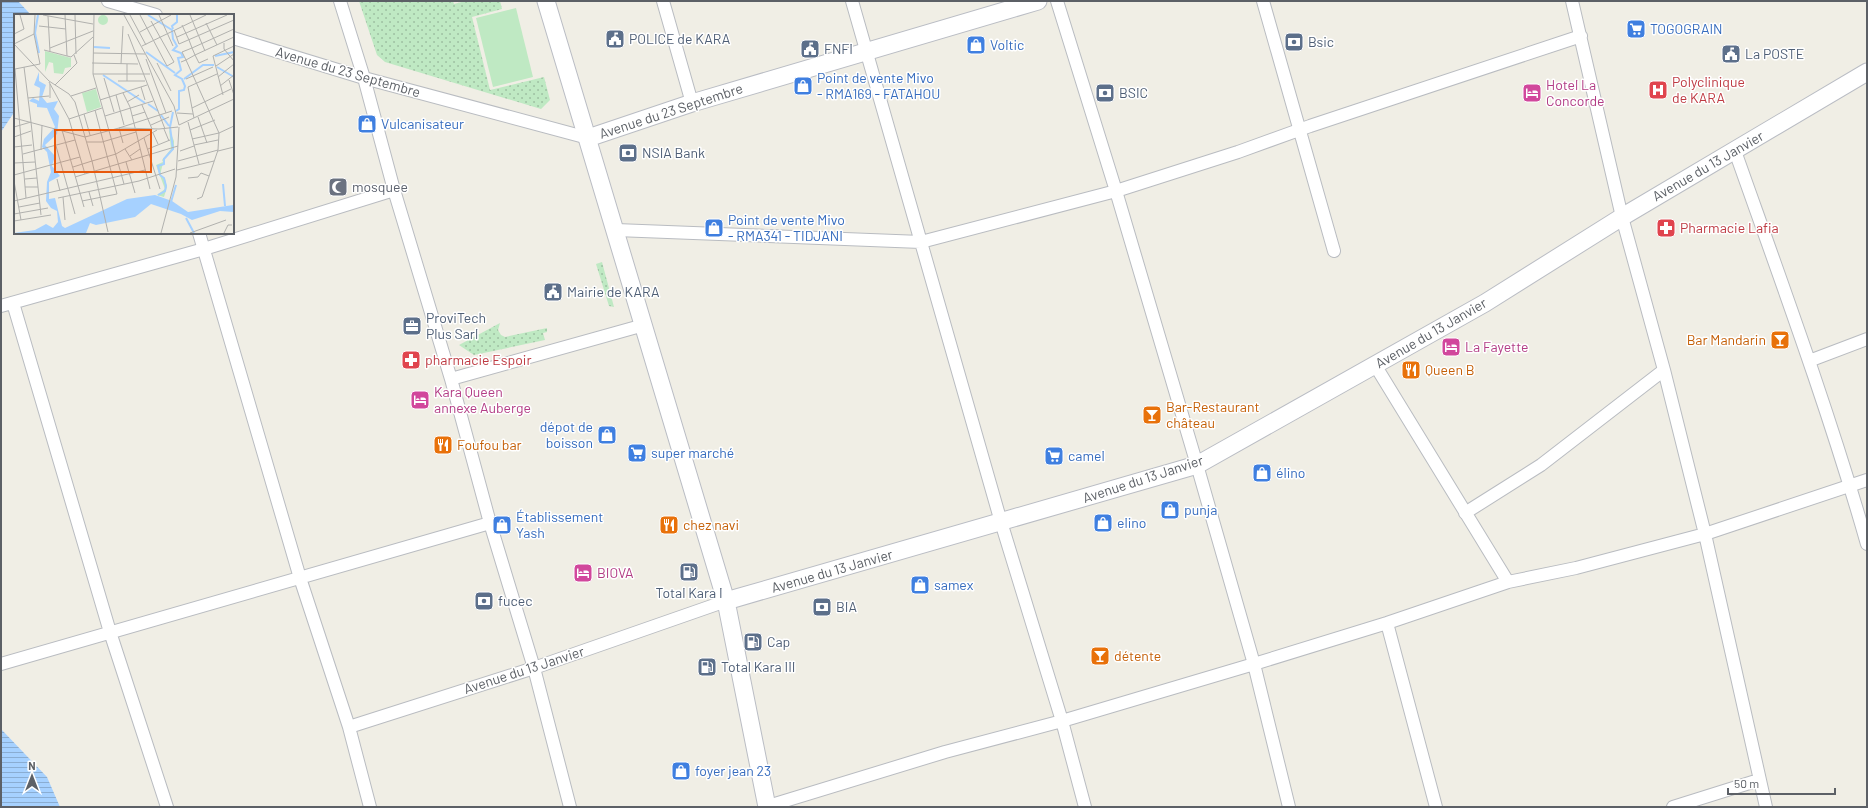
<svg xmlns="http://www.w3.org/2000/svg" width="1868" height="808" font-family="Barlow,sans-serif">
<defs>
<pattern id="grass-dots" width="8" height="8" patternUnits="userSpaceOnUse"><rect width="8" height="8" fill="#bfe9c3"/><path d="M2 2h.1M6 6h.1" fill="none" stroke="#9ec0a2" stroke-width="1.8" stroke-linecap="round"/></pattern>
<pattern id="water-rules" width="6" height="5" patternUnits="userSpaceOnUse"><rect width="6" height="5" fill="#a6d1ff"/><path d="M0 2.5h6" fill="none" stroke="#8aadd2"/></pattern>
</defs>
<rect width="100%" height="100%" fill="#f0eee5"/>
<path fill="url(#grass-dots)" d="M359 1H453L454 4 465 1H500L502 9 472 17 490 90 544 77 550 100 541 109 385 62 377 55Z
M602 262 614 307 609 306 596 264Z
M500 323 498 330 501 335 505 337 547 328V332L543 333 545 340 474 355 459 345Z"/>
<path fill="#bfe9c3" d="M516 8 533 77 493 87 476 18Z"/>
<path fill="url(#water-rules)" d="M1 1H18L31 15H15V111L1 132Z
M1 729 47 777 60 807H1Z"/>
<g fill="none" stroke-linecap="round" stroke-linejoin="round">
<g stroke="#b9bcc1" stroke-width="14">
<path id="street" d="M108 1 156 15
M340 1 364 78 394 190 451 379 490 523 534 668 570 807
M663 1 692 103
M852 1 1001 522 1062 721 1085 807
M1057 1 1116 191 1197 465 1254 664 1289 807
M1263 1 1334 251
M1572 1 1622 217 1664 370 1705 534 1766 807
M233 38 364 78 588 138
M1735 151C1781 281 1829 411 1867 544
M616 230 921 242 1116 191 1238 152 1310 126 1581 36
M199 233 300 578 349 727 370 807
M13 303 110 632 167 807
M1 306 204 249 394 190
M1809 361 1867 339
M1375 365 1508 582
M451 379 644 325
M1465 513 1541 465 1664 370
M1387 623 1436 807
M1 664 490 523
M349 727 534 668 726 601
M765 807 945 752 1062 721 1254 664 1387 623 1508 582 1576 568 1705 534 1867 480
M1673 807 1759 780"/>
</g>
<g stroke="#babdc4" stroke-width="19">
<path id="secondary" d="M546 1 726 601 767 807
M588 138 692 103 1038 1
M726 601 1197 465 1485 303 1622 217 1867 72"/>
</g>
<use href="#street" stroke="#fff" stroke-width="12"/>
<use href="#secondary" stroke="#fff" stroke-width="17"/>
</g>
<defs>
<g id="supermarket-square" transform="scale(1)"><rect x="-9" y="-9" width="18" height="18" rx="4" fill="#3f7fe0" stroke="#fff"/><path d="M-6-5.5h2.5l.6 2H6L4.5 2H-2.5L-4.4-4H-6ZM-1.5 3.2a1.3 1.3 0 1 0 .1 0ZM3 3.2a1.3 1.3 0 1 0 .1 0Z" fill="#fff"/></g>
<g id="civic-square" transform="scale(1)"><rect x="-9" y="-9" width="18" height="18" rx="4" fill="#5c6f8a" stroke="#fff"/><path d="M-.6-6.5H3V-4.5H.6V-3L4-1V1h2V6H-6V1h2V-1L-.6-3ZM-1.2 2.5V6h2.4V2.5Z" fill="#fff"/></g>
<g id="bank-square" transform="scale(1)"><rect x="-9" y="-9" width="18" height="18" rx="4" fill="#5c6f8a" stroke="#fff"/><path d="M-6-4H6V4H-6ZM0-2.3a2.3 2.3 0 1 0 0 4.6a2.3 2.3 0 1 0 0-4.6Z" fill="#fff"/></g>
<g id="shop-square" transform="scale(1)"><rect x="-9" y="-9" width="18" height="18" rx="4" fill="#3f7fe0" stroke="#fff"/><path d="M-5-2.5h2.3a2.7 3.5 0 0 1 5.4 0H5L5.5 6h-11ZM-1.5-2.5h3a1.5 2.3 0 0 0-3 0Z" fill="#fff"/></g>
<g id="hospital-square" transform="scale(1)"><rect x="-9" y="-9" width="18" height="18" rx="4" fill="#e0444e" stroke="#fff"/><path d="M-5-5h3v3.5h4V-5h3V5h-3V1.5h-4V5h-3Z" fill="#fff"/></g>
<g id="hotel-square" transform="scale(1)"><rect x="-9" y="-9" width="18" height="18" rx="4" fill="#d1479c" stroke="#fff"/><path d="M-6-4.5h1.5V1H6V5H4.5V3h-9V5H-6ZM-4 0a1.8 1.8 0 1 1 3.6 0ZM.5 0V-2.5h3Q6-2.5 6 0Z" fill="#fff"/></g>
<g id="mosque-square" transform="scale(1)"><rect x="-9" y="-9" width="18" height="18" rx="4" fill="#6b7280" stroke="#fff"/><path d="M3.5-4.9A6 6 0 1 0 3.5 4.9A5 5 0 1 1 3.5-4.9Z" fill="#fff"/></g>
<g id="pharmacy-square" transform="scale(1)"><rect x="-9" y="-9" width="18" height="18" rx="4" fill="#e0444e" stroke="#fff"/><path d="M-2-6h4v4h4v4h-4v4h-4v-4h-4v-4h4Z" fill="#fff"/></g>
<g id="office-square" transform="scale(1)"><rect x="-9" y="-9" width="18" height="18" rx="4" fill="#5c6f8a" stroke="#fff"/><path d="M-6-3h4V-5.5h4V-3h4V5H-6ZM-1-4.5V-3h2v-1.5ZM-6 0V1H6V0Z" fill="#fff"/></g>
<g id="bar-square" transform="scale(1)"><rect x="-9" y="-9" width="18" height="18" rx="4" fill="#e8710a" stroke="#fff"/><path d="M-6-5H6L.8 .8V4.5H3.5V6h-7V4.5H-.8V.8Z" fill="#fff"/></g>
<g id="restaurant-square" transform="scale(1)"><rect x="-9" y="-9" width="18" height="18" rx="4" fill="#e8710a" stroke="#fff"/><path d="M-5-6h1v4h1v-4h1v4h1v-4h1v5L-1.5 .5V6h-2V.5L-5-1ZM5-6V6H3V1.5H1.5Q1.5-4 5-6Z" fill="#fff"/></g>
<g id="fuel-square" transform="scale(1)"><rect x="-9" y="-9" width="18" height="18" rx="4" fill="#5c6f8a" stroke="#fff"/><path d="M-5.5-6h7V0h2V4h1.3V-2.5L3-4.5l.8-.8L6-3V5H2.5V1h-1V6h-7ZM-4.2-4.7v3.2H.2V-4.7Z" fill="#fff"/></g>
</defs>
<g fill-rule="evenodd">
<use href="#supermarket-square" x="1636" y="29"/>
<use href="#civic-square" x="615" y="39"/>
<use href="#bank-square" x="1294" y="42"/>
<use href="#shop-square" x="976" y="45"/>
<use href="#civic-square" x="810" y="49"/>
<use href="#civic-square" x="1731" y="54"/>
<use href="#shop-square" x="803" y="86"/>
<use href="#hospital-square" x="1658" y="90"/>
<use href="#bank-square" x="1105" y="93"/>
<use href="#hotel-square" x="1532" y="93"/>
<use href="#shop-square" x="367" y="124"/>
<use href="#bank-square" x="628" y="153"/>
<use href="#mosque-square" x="338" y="187"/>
<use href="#shop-square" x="714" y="228"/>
<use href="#pharmacy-square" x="1666" y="228"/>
<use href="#civic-square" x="553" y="292"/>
<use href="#office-square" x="412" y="326"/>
<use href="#bar-square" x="1780" y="340"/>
<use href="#hotel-square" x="1451" y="347"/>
<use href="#pharmacy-square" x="411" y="360"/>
<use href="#restaurant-square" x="1411" y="370"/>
<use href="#hotel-square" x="420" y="400"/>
<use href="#bar-square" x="1152" y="415"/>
<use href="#shop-square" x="607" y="435"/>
<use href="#restaurant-square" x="443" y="445"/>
<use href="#supermarket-square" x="637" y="453"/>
<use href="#supermarket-square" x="1054" y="456"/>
<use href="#shop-square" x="1262" y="473"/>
<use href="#shop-square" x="1170" y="510"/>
<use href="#shop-square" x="1103" y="523"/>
<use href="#shop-square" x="502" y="525"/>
<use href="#restaurant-square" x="669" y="525"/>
<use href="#fuel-square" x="689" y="572"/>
<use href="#hotel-square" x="583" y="573"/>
<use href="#shop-square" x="920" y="585"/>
<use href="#bank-square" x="484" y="601"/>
<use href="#bank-square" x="822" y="607"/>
<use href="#fuel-square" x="753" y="642"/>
<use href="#bar-square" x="1100" y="656"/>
<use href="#fuel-square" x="707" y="667"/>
<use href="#shop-square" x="681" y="771"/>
</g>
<g text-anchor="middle" stroke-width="3" stroke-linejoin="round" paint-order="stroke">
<g font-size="14" fill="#366cbe" stroke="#fff" text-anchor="start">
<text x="1650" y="34">TOGOGRAIN</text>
<text x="990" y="50">Voltic</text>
<text x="817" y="83">Point de vente Mivo<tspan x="817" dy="16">- RMA169 - FATAHOU</tspan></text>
<text x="381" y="129">Vulcanisateur</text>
<text x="728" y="225">Point de vente Mivo<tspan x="728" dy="16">- RMA341 - TIDJANI</tspan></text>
<text x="593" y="432" text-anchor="end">dépot de<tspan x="593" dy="16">boisson</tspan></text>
<text x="651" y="458">super marché</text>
<text x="1068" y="461">camel</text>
<text x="1276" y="478">élino</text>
<text x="1184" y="515">punja</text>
<text x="516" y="522">Établissement<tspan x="516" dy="16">Yash</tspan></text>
<text x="1117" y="528">elino</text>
<text x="934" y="590">samex</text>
<text x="695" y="776">foyer jean 23</text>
</g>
<g font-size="14" fill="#4e5e75" stroke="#fff" text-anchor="start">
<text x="629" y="44">POLICE de KARA</text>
<text x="1308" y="47">Bsic</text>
<text x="824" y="54">FNFI</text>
<text x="1745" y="59">La POSTE</text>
<text x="1119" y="98">BSIC</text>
<text x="642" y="158">NSIA Bank</text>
<text x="567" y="297">Mairie de KARA</text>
<text x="426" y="323">ProviTech<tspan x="426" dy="16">Plus Sarl</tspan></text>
<text x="689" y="598" text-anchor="middle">Total Kara I</text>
<text x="498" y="606">fucec</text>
<text x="836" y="612">BIA</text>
<text x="767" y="647">Cap</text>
<text x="721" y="672">Total Kara III</text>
</g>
<g font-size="14" fill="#5c6066" stroke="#fff">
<text transform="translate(348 72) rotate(16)" y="5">Avenue du 23 Septembre</text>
<text transform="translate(671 111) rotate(-18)" y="5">Avenue du 23 Septembre</text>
<text transform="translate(1708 166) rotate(-30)" y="5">Avenue du 13 Janvier</text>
<text transform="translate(1431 333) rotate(-30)" y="5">Avenue du 13 Janvier</text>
<text transform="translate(1143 479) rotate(-18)" y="5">Avenue du 13 Janvier</text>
<text transform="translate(832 571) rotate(-16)" y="5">Avenue du 13 Janvier</text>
<text transform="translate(524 670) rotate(-18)" y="5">Avenue du 13 Janvier</text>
</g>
<g font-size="14" fill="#be3a42" stroke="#fff" text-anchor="start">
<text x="1672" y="87">Polyclinique<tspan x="1672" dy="16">de KARA</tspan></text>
<text x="1680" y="233">Pharmacie Lafia</text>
<text x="425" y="365">pharmacie Espoir</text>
</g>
<g font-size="14" fill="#b23c85" stroke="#fff" text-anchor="start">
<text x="1546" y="90">Hotel La<tspan x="1546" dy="16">Concorde</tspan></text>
<text x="1465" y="352">La Fayette</text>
<text x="434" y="397">Kara Queen<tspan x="434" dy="16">annexe Auberge</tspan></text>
<text x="597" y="578">BIOVA</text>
</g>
<g font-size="14" fill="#5b616d" stroke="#fff" text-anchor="start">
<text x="352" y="192">mosquee</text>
</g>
<g font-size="14" fill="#c56008" stroke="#fff" text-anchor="start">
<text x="1766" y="345" text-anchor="end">Bar Mandarin</text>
<text x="1425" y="375">Queen B</text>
<text x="1166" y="412">Bar-Restaurant<tspan x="1166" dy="16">château</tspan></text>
<text x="457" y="450">Foufou bar</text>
<text x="683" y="530">chez navi</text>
<text x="1114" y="661">détente</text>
</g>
</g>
<g transform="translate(14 14)">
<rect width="220" height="220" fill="#f0eee5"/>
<path d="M31 37 57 44V53L51 54 49 60 40 59 39 49 35 48 31 58Z" fill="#bfe9c3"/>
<path d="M155 115 160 127V135L150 145 146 161 151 165 153 173 150 183 143 181 151 175 142 151 149 148 148 146 157 135Z" fill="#bfe9c3"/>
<path d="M84 6a5 5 0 1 1 10 0a5 5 0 1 1-10 0ZM82 75 87 93 73 98 68 79Z" fill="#bfe9c3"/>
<path d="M25 58V67L32 71 28 83 33 89 44 87 40 95 45 102 43 120 31 131 41 142 38 152 46 162 35 168V185L41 184 48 212 51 214 113 185 141 181 158 187 174 198 219 191 220 198 206 197 178 206 167 200 137 190 121 203 82 211 76 209 72 219H0L21 216 32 210 39 214 44 208 43 197 37 194 32 187 33 168 37 158 33 138 28 133 30 125 41 113 33 94 23 93V90L15 87 19 84 25 87 26 74 20 71Z" fill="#a6d1ff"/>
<path fill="none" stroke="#a6d1ff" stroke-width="2" d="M24 1 21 19 25 39M134 1 158 16 159 25 163 32 159 36 167 39 169 43 164 44 167 56 161 61 168 65 171 72 170 76 165 77V95L162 97M159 15 158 12 163 8V1M80 33 96 34M132 38 161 59M201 42 220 38M203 53 220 63M89 61 131 89M170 65 189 51H200M134 90 144 97M147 101 155 112M209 170 211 192M144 181 151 177 152 172 150 164 146 161 144 152 150 150V145L159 135 156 113 159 98M157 188 162 171M172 204 180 219"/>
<path fill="none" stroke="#b1b1ae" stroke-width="1" d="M29 1 79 10M51 1 53 42M61 1 62 40M80 1 79 60 110 170M110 1 160 92 165 111M116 1 132 31M126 1 153 52 160 48 137 7M145 1 159 32M176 1 191 37M34 2 36 38M192 9 203 31M168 11 175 26 178 34 181 41 172 46 168 38 178 34 220 15M25 12 52 15M160 16 165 30 220 6M126 18 157 1M0 20 10 15 6 1M114 20 151 115M163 23 213 1M210 29V35L220 47M0 30 20 20M0 30 35 67 55 80 61 88 78 147 94 218M128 32 192 1M36 34 79 17M30 36 57 43 79 23M79 39 131 40M132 45 152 99M194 45 185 49 181 41 220 23M167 48 172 46 205 119 178 125M78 49 124 50M143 49 157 77M107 50 109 12M202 52 220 40M1 55 12 184M1 55 26 50 20 20 21 1M79 60H136M204 63 220 50M90 64 100 98M172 65 199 53M215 66 220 81M104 67H131M113 67V50M35 68 55 105 71 160M41 71 63 49 60 41M206 72 220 61M127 73 131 86M109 79 116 93 136 175M102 81 110 111M209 81 199 42 220 32M57 82 82 74M14 84 35 82M36 84V70M86 86 133 71M113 88 125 81M128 91 138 115M178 94 174 73 203 60M163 99 179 100M70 100 76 121M91 102 139 87M118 102 131 98M184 103 193 129M0 104 71 123M180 104 178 94 217 75M55 105 88 94M17 108 27 201M174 108 185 150M137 111 155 103M165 111 220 85M0 113 17 108 10 53M150 115 155 127M48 116 70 193M176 116 201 106M139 119 144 130M0 123 17 117M71 123 105 114 145 115 164 113M130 124 146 175M73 128H88L122 118M109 129 105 114 158 97M180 131 204 126M42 132 61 200M0 133 18 131M111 135 118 146M134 135 156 126M27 136 28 111M166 137 180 132M204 137 220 133M9 140 61 126M116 142 126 135M78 147 102 140 143 116M164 147 204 136M112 148 121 179M0 149 21 148M59 153 78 147M163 156 200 147M0 161 66 143M61 163 164 132M174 164 184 163 187 159 195 162M11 165 23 164M43 165 46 177M0 167 7 206M11 173H24M75 178 79 192M49 183 51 206M44 184 125 167 161 155M183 185 188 183 204 136 205 119 220 112M0 187 131 156M68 187 103 180 81 96M5 193 26 189M0 200 34 194M0 207 37 201M147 219 162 163 165 113M176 219 212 206M210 219 214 211H218"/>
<path fill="#e8590c" fill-opacity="0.15" stroke="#e8590c" stroke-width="2" d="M41 116H137V158H41Z"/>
<rect width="220" height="220" fill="none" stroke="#5c6066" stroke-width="2"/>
</g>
<rect width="1868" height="808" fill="none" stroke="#5c6066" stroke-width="4"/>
<g transform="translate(32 776)" stroke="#ffffff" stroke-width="3" paint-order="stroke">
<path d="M0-3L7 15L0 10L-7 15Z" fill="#5c6066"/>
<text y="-6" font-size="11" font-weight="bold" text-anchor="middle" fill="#5c6066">N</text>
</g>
<path d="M1728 788v6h107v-6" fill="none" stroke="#5c6066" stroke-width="2"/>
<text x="1734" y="788" font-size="12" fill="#5c6066" stroke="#ffffff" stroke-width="3" paint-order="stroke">50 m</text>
</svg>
